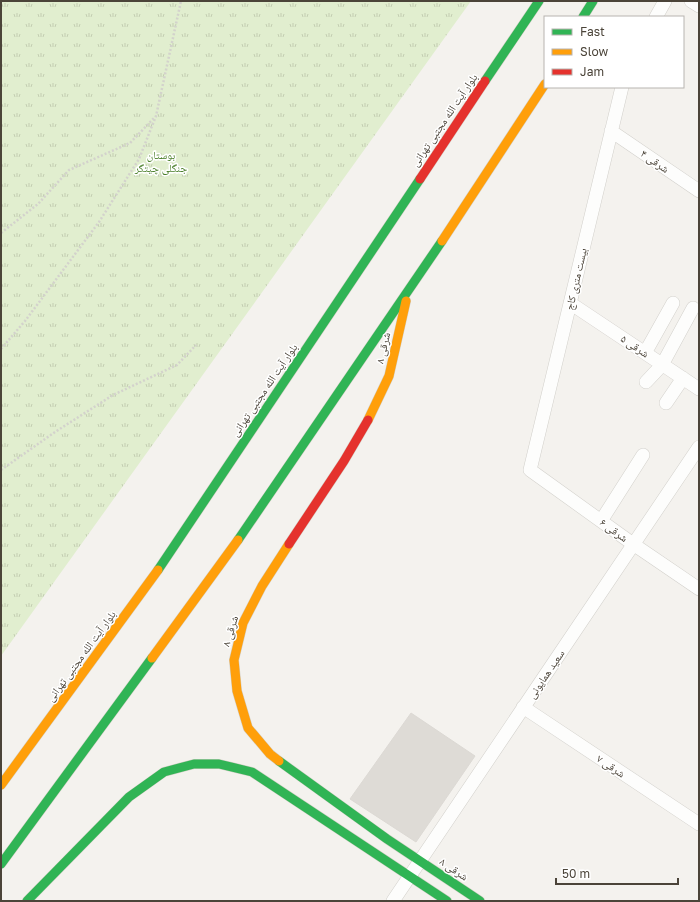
<svg xmlns="http://www.w3.org/2000/svg" width="700" height="902" font-family="'Golos Text','Noto Naskh Arabic',sans-serif">
<defs>
<pattern id="park-tufts" width="24" height="20" patternUnits="userSpaceOnUse"><rect width="24" height="20" fill="#e1eecf"/><path d="M3 7l-1-3M5 7V3M7 7l1-3M15 17l-1-3M17 17v-4M19 17l1-3" fill="none" stroke="#c3cdb2"/></pattern>
</defs>
<rect width="100%" height="100%" fill="#f4f2ee"/>
<path fill="url(#park-tufts)" d="M1 1H471L1 656Z"/>
<path fill="#dedbd6" stroke="#dcd9d4" d="M411 713 475 756 416 842 350 799Z"/>
<g fill="none" stroke-linecap="round" stroke-linejoin="round">
<g stroke="#d2d0cb" stroke-width="14">
<path id="street" d="M691 1 699 6
M656 17 665 1
M622 87 530 470 633 544 699 589
M611 131 699 191
M570 303 699 389
M645 353 673 303
M646 382 662 365 693 308
M666 403 683 378
M601 521 643 455
M523 707 699 824
M393 901 699 447"/>
</g>
<g stroke="#d3cfc5" stroke-width="10">
<path id="fast" d="M583 17 593 1
M485 81 539 1
M238 540 442 241
M158 570 420 179
M279 761 387 839 480 901
M1 864 152 658
M27 901 129 797 164 772 194 764H219L252 772 447 901"/>
</g>
<g stroke="#d3cfc5" stroke-width="10">
<path id="slow" d="M442 241 545 84
M368 420 389 376 406 301
M152 658 238 540
M279 761 270 754 248 728 237 691 234 660 243 623 262 586 289 544
M1 785 158 570"/>
</g>
<g stroke="#d3cfc5" stroke-width="10">
<path id="jam" d="M420 179 485 81
M289 544 344 461 368 420"/>
</g>
<path stroke="#d3d2cc" stroke-width="2.5" stroke-dasharray="2 2" stroke-linecap="butt" d="M1 233 38 204 69 170 130 143 154 118
M1 349 25 321 99 222 139 159 156 116 181 1
M1 470 55 432 113 395 177 365 196 345"/>
<use href="#street" stroke="#fdfdfc" stroke-width="13"/>
<use href="#fast" stroke="#30b455" stroke-width="9"/>
<use href="#slow" stroke="#ff9f0a" stroke-width="9"/>
<use href="#jam" stroke="#e5322d" stroke-width="9"/>
</g>
<g text-anchor="middle" stroke-width="3" stroke-linejoin="round" paint-order="stroke">
<g font-size="11" fill="#4b4439" stroke="#fff">
<text transform="translate(444 120) rotate(-56)" y="4">بلوار آیت الله مجتبی تهرانی</text>
<text transform="translate(655 161) rotate(35)" y="4">۴ شرقی</text>
<text transform="translate(576 279) rotate(-77)" y="4">بیست متری کاج</text>
<text transform="translate(635 346) rotate(34)" y="4">۵ شرقی</text>
<text transform="translate(383 348) rotate(-77)" y="4">۸ شرقی</text>
<text transform="translate(264 390) rotate(-56)" y="4">بلوار آیت الله مجتبی تهرانی</text>
<text transform="translate(614 530) rotate(36)" y="4">۶ شرقی</text>
<text transform="translate(230 631) rotate(-73)" y="4">۸ شرقی</text>
<text transform="translate(81 656) rotate(-54)" y="4">بلوار آیت الله مجتبی تهرانی</text>
<text transform="translate(546 674) rotate(-56)" y="4">سعید همایونی</text>
<text transform="translate(611 766) rotate(34)" y="4">۷ شرقی</text>
<text transform="translate(454 869) rotate(34)" y="4">۸ شرقی</text>
</g>
<g font-size="11" fill="#4a7f2a" stroke="#fff">
<text x="161" y="159">بوستان<tspan x="161" dy="13">جنگلی چیتگر</tspan></text>
</g>
</g>
<rect width="700" height="902" fill="none" stroke="#4b4439" stroke-width="4"/>
<rect x="544" y="16" width="140" height="72" fill="#ffffff" stroke="#b7b4b0"/>
<rect x="552" y="29" width="20" height="6" fill="#30b455" stroke="#b7b4b0"/>
<text x="580" y="36" font-size="12" fill="#4b4439">Fast</text>
<rect x="552" y="49" width="20" height="6" fill="#ff9f0a" stroke="#b7b4b0"/>
<text x="580" y="56" font-size="12" fill="#4b4439">Slow</text>
<rect x="552" y="69" width="20" height="6" fill="#e5322d" stroke="#b7b4b0"/>
<text x="580" y="76" font-size="12" fill="#4b4439">Jam</text>
<path d="M556 878v6h122v-6" fill="none" stroke="#4b4439" stroke-width="2"/>
<text x="562" y="878" font-size="12" fill="#4b4439" stroke="#ffffff" stroke-width="3" paint-order="stroke">50 m</text>
</svg>
